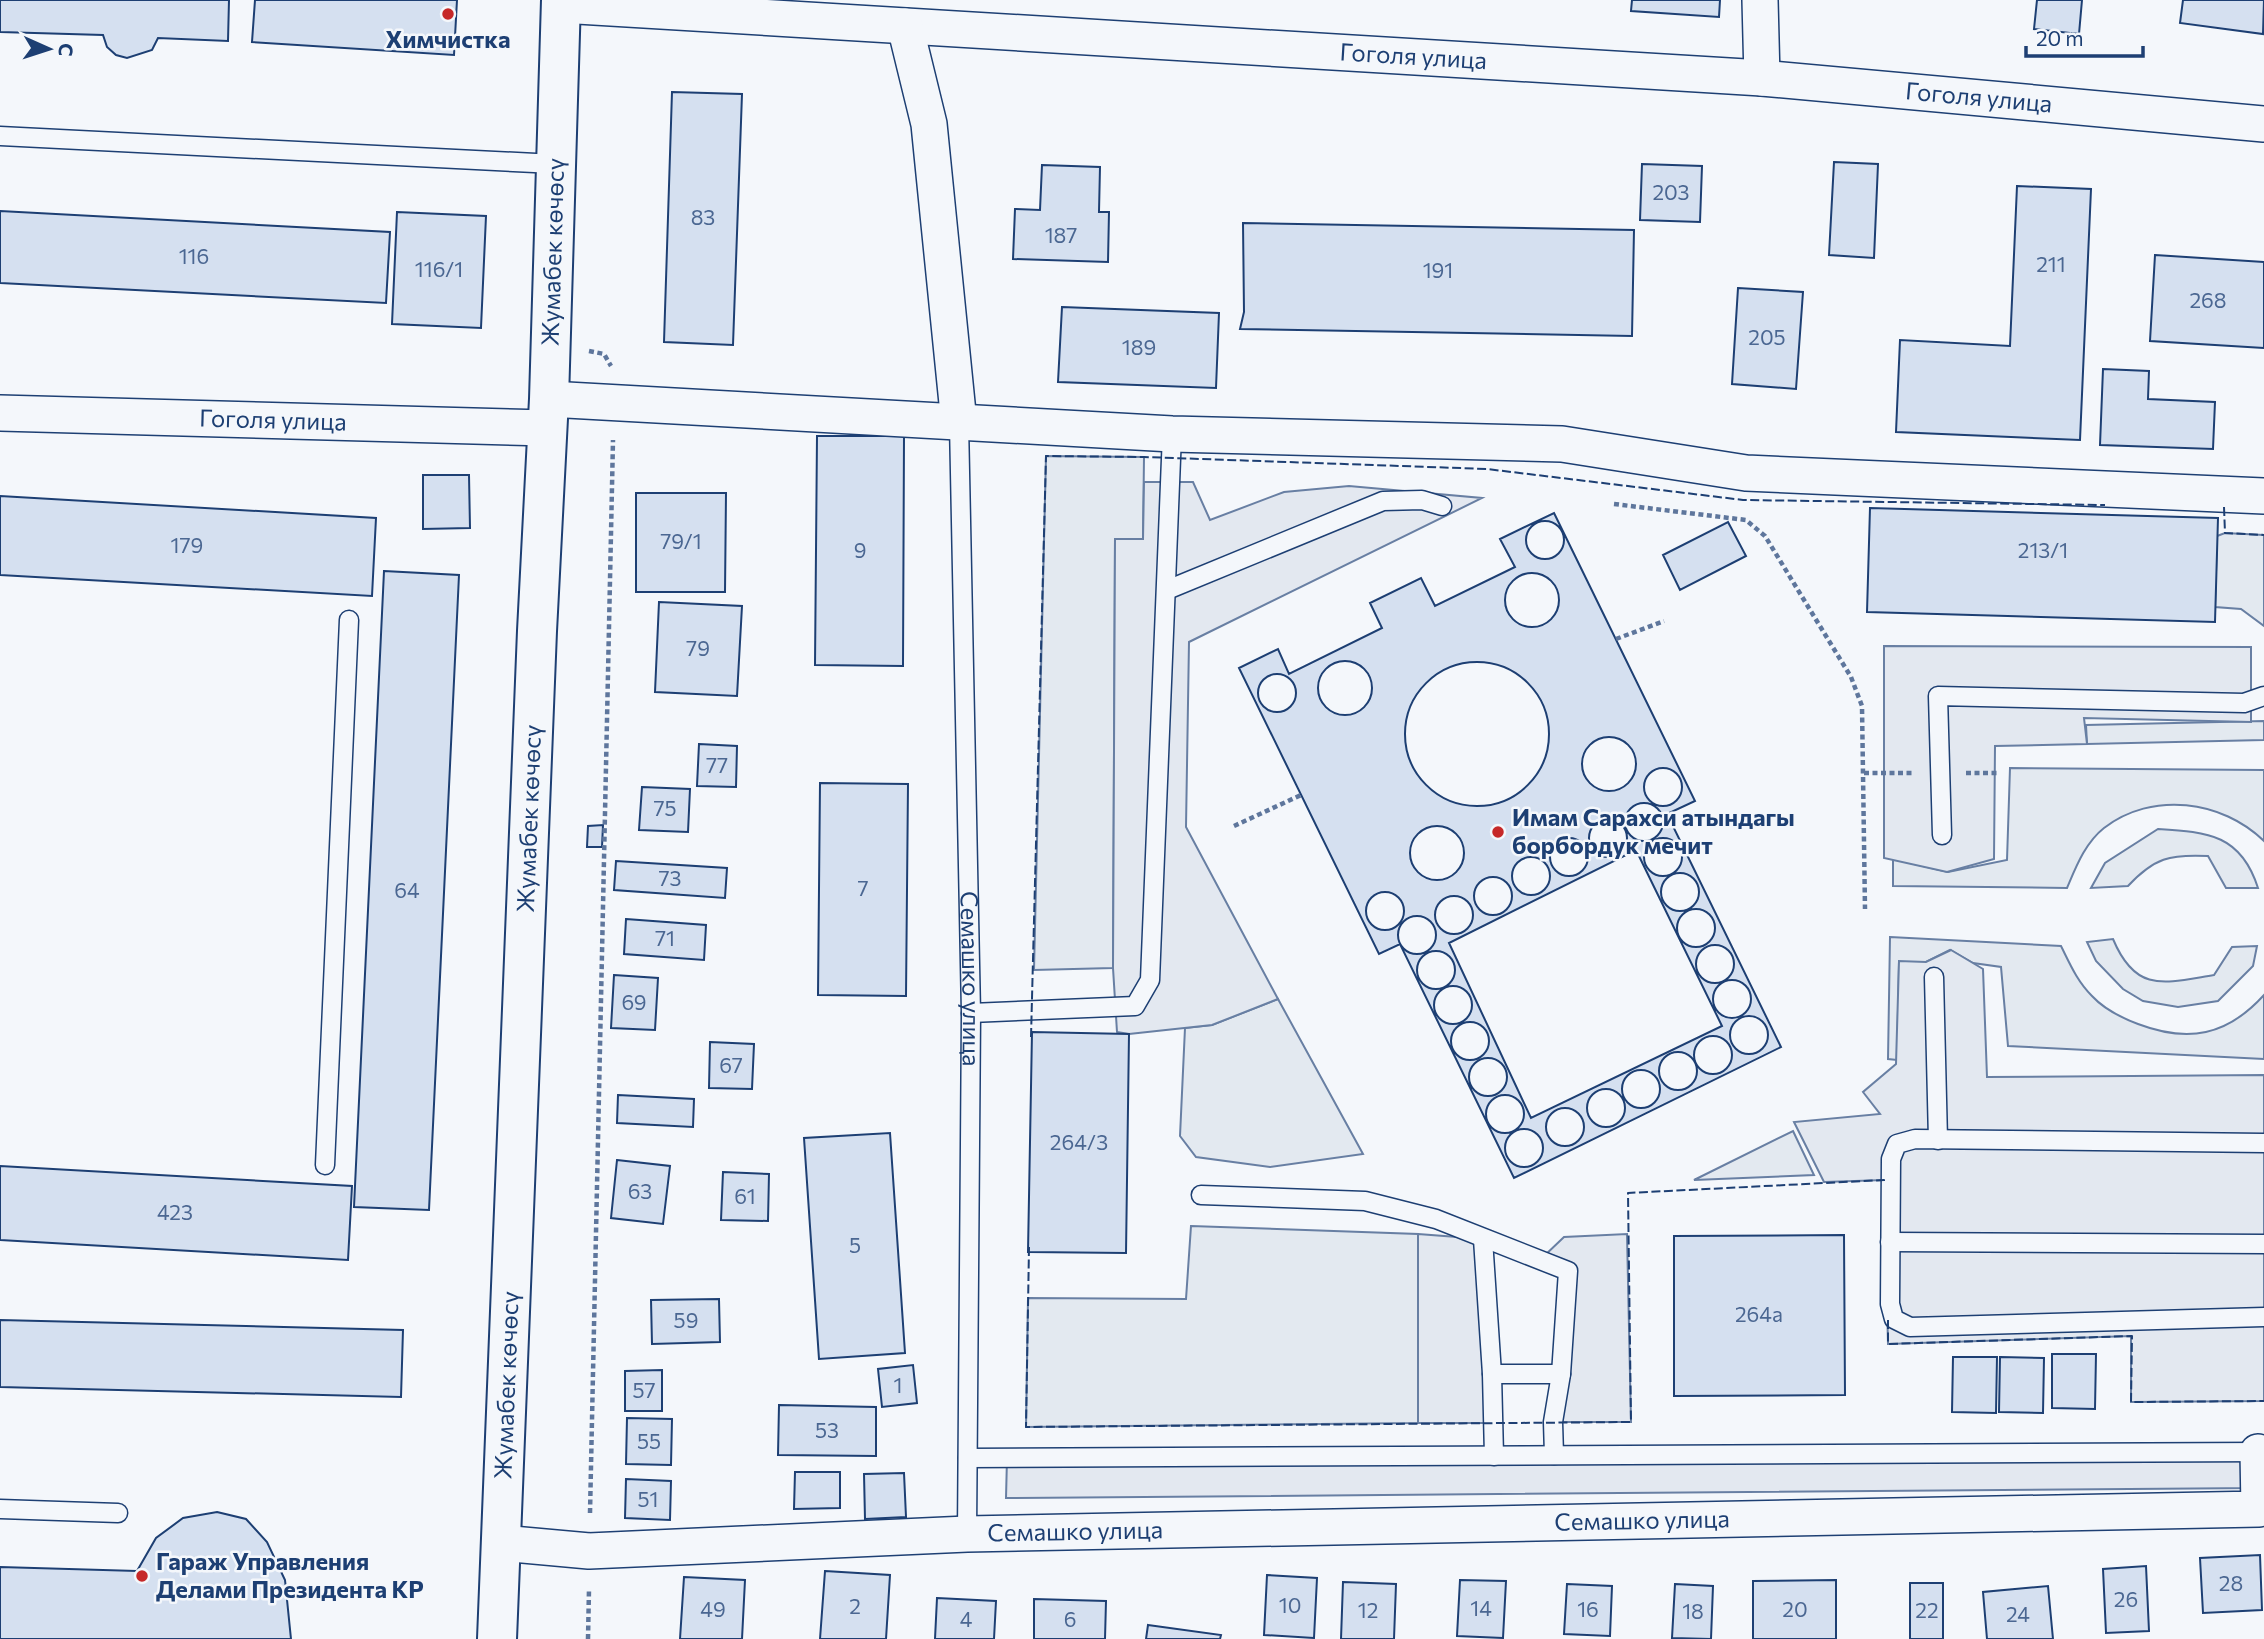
<svg xmlns="http://www.w3.org/2000/svg" width="2264" height="1639" font-family="Commissioner,sans-serif">
<rect width="100%" height="100%" fill="#f4f7fb"/>
<path fill="#e3e9f0" stroke="#687fa3" stroke-width="2" d="M1046 456 1144 457 1143 539H1115L1113 968 1034 970Z
M2225 533 2264 535V626L2241 609 2215 607 2217 536Z
M2264 721V740L2087 744 2086 725Z
M2010 768 2264 770V841C2222 800 2152 791 2104 828 2085 843 2076 867 2067 888L1893 886V859L1948 872 2007 860Z
M2158 829C2209 832 2241 835 2258 888H2226L2208 856C2170 854 2154 858 2128 886L2091 888 2105 863Z
M1890 937 2061 946C2070 964 2077 981 2092 996 2103 1008 2122 1018 2138 1024 2188 1043 2227 1036 2264 995V1059L2008 1046 2001 967 1973 963 1950 950 1926 962H1899L1897 1060 1888 1059Z
M2113 939C2136 994 2165 983 2214 975L2232 947 2257 946 2253 966 2218 1001 2178 1007 2143 1001 2123 989 2096 961 2087 942Z
M1278 999 1363 1154 1270 1167 1196 1157 1180 1136 1185 1028 1212 1025Z
M1793 1131 1814 1175 1694 1180Z
M1191 1226 1418 1234V1423L1026 1427 1028 1298 1186 1299Z"/>
<path fill="#e3e8f0" stroke="#687fa3" stroke-width="2" d="M1144 482H1193L1210 520 1284 492 1349 486 1482 498 1189 642 1186 827 1278 999 1212 1025 1129 1034 1117 1032 1113 968 1115 539H1143Z
M1884 646 2251 647V722L2084 718 2087 744 1995 746 1994 859 1947 872 1884 858Z
M1951 950 1983 969 1987 1077 2264 1075V1401L2131 1402V1336L1888 1344 1884 1180 1824 1182 1794 1122 1880 1114 1863 1092 1896 1064 1899 961 1926 962Z
M1418 1234 1483 1239 1494 1423H1418Z
M1627 1234 1631 1422H1553L1568 1271 1542 1258 1564 1237Z
M2258 1452 2259 1488 1006 1498 1007 1458Z"/>
<path fill="#d5e0f0" stroke="#1d3f73" stroke-width="2" fill-rule="evenodd" d="M0 0H229L228 41 158 38 152 50 127 58 116 55 107 47 103 35 0 32Z
M255 0H457L454 55 252 42Z
M1632 0H1720L1719 17 1631 11Z
M2037 0H2082L2079 34 2034 29Z
M2183 0H2264L2263 34 2180 23Z
M672 92 742 94 733 345 664 342Z
M1834 162 1878 164 1874 258 1829 255Z
M1642 164 1702 166 1700 222 1640 220Z
M1042 165 1100 167 1099 212H1109L1108 262 1013 259 1015 209 1040 210Z
M2017 186 2091 189 2080 440 1896 432 1900 340 2010 346Z
M0 211 390 232 386 303 0 283Z
M397 212 486 216 481 328 392 324Z
M1243 223 1634 230 1632 336 1240 329 1244 312Z
M2155 255 2264 262V348L2150 341Z
M1738 288 1803 292 1796 389 1732 384Z
M1062 307 1219 313 1216 388 1058 382Z
M2103 369 2149 371 2148 399 2215 402 2213 449 2100 445Z
M817 436H904L903 666 815 665Z
M423 475H469L470 528 423 529Z
M636 493H726L725 592H636Z
M0 496 376 518 372 596 0 575Z
M1870 508 2218 518 2215 622 1867 612Z
M1554 513 1695 801 1667 814 1781 1047 1514 1178 1400 944 1379 954 1239 668 1278 649 1289 674 1382 628 1370 603 1421 578 1435 606 1515 567 1500 539ZM1636 850 1722 1026 1531 1118 1449 943Z
M1526 540a19 19 0 1 1 38 0a19 19 0 1 1-38 0Z
M1728 522 1746 556 1680 590 1663 555Z
M384 571 459 575 429 1210 354 1207Z
M1505 600a27 27 0 1 1 54 0a27 27 0 1 1-54 0Z
M659 602 742 606 737 696 655 692Z
M1318 688a27 27 0 1 1 54 0a27 27 0 1 1-54 0Z
M1405 734a72 72 0 1 1 144 0a72 72 0 1 1-144 0Z
M1258 693a19 19 0 1 1 38 0a19 19 0 1 1-38 0Z
M1582 764a27 27 0 1 1 54 0a27 27 0 1 1-54 0Z
M699 744 737 746 736 787 697 786Z
M1644 787a19 19 0 1 1 38 0a19 19 0 1 1-38 0Z
M820 783 908 784 906 996 818 995Z
M642 787 690 789 688 832 639 830Z
M1625 822a19 19 0 1 1 38 0a19 19 0 1 1-38 0Z
M1589 838a19 19 0 1 1 38 0a19 19 0 1 1-38 0Z
M603 825 602 847H587L588 826Z
M1410 853a27 27 0 1 1 54 0a27 27 0 1 1-54 0Z
M1550 857a19 19 0 1 1 38 0a19 19 0 1 1-38 0Z
M1644 857a19 19 0 1 1 38 0a19 19 0 1 1-38 0Z
M1512 876a19 19 0 1 1 38 0a19 19 0 1 1-38 0Z
M616 861 727 868 725 898 614 890Z
M1661 892a19 19 0 1 1 38 0a19 19 0 1 1-38 0Z
M1474 896a19 19 0 1 1 38 0a19 19 0 1 1-38 0Z
M1366 911a19 19 0 1 1 38 0a19 19 0 1 1-38 0Z
M1435 915a19 19 0 1 1 38 0a19 19 0 1 1-38 0Z
M1677 928a19 19 0 1 1 38 0a19 19 0 1 1-38 0Z
M1398 935a19 19 0 1 1 38 0a19 19 0 1 1-38 0Z
M626 919 706 925 704 960 624 954Z
M1696 964a19 19 0 1 1 38 0a19 19 0 1 1-38 0Z
M1417 970a19 19 0 1 1 38 0a19 19 0 1 1-38 0Z
M614 975 658 978 655 1030 611 1028Z
M1713 999a19 19 0 1 1 38 0a19 19 0 1 1-38 0Z
M1434 1005a19 19 0 1 1 38 0a19 19 0 1 1-38 0Z
M1730 1035a19 19 0 1 1 38 0a19 19 0 1 1-38 0Z
M1451 1041a19 19 0 1 1 38 0a19 19 0 1 1-38 0Z
M1032 1032 1129 1034 1126 1253 1028 1252Z
M1694 1055a19 19 0 1 1 38 0a19 19 0 1 1-38 0Z
M710 1042 754 1044 752 1089 709 1088Z
M1659 1071a19 19 0 1 1 38 0a19 19 0 1 1-38 0Z
M1469 1077a19 19 0 1 1 38 0a19 19 0 1 1-38 0Z
M1622 1089a19 19 0 1 1 38 0a19 19 0 1 1-38 0Z
M1587 1108a19 19 0 1 1 38 0a19 19 0 1 1-38 0Z
M1486 1114a19 19 0 1 1 38 0a19 19 0 1 1-38 0Z
M618 1095 694 1099 693 1127 617 1123Z
M1546 1127a19 19 0 1 1 38 0a19 19 0 1 1-38 0Z
M1505 1148a19 19 0 1 1 38 0a19 19 0 1 1-38 0Z
M890 1133 905 1353 819 1359 804 1138Z
M617 1160 670 1166 663 1224 611 1218Z
M0 1166 352 1186 348 1260 0 1240Z
M723 1172 769 1174 768 1221 721 1220Z
M1844 1235 1845 1395 1674 1396V1236Z
M719 1299 720 1342 652 1344 651 1300Z
M0 1320 403 1330 401 1397 0 1387Z
M2052 1354H2096L2095 1409 2052 1408Z
M1953 1357H1997L1996 1413 1952 1412Z
M2000 1357 2044 1358 2043 1413 1999 1412Z
M913 1365 917 1403 882 1407 878 1369Z
M662 1370V1411H625V1371Z
M779 1405 876 1407V1456L778 1455Z
M627 1418 672 1419 671 1465 626 1464Z
M795 1472H840V1508L794 1509Z
M904 1473 906 1517 865 1519 864 1474Z
M626 1479 671 1481 670 1520 625 1518Z
M217 1512 246 1519 267 1542 285 1580 291 1639H0V1567L137 1571 156 1538 183 1518Z
M2260 1555 2262 1610 2203 1613 2200 1558Z
M2146 1566 2149 1631 2106 1633 2103 1569Z
M825 1571 890 1575 886 1639H820Z
M1267 1575 1317 1578 1314 1638 1264 1635Z
M684 1577 745 1580 742 1639H680Z
M1460 1580 1506 1581 1503 1638 1457 1636Z
M1836 1580V1639H1753V1581Z
M1343 1582 1396 1584 1394 1639H1341Z
M1910 1583H1943V1639H1910Z
M1567 1584 1612 1586 1610 1636 1564 1634Z
M1675 1584 1713 1586 1711 1639 1672 1638Z
M2048 1586 2053 1639H1987L1983 1592Z
M937 1598 996 1601 994 1639H935Z
M1034 1599 1106 1601 1105 1639H1034Z
M1148 1625 1221 1635 1220 1639H1146Z"/>
<g fill="none" stroke-linecap="round" stroke-linejoin="round">
<g stroke="#1d3f73" stroke-width="21">
<g id="lane">
<path d="M0 136 555 164"/>
<path id="s1" d="M959 423 971 1013 967 1534"/>
<path d="M1167 590 1383 501 1422 500 1442 506"/>
<path d="M1942 835 1938 696 2244 703 2264 696"/>
<path d="M1934 977 1938 1140"/>
<path d="M971 1013 1135 1006 1150 980 1172 434"/>
<path d="M2264 1143 1915 1139 1897 1144 1891 1159 1890 1304 1894 1319 1910 1327 2264 1317"/>
<path d="M325 1165 349 620"/>
<path d="M1201 1195 1365 1201 1436 1219 1568 1271 1561 1374 1553 1422 1554 1455"/>
<path d="M1483 1239 1492 1374 1494 1456"/>
<path d="M1890 1242 2264 1244"/>
<path d="M1492 1374H1561"/>
<path d="M968 1458 2264 1452"/>
<path d="M0 1509 118 1513"/>
</g>
</g>
<g stroke="#1d3f73" stroke-width="38">
<g id="street">
<path d="M1760 0 1762 78"/>
<path id="s2" d="M561 5 1762 78 2264 124"/>
<path d="M905 26 929 124 959 423"/>
<path d="M549 399 1172 434 1562 444 1746 473 2264 496"/>
<path id="s3" d="M0 413 547 428"/>
<path id="s4" d="M502 1543 589 1551 967 1534 2259 1509 2258 1452"/>
</g>
</g>
<g stroke="#1d3f73" stroke-width="42">
<g id="secondary">
<path id="s5" d="M497 1639 537 631 549 399 561 0"/>
</g>
</g>
<path stroke="#5e769c" stroke-width="4.5" stroke-dasharray="5 3.5" stroke-linecap="butt" d="M589 351 604 354 611 366
M1614 504 1746 520 1765 536 1851 677 1862 706 1865 909
M1616 639 1664 621
M1864 773H1912
M1966 773H1998
M1234 826 1301 795
M590 1513 613 440
M588 1639 589 1589"/>
<use href="#lane" stroke="#f4f7fb" stroke-width="18"/>
<use href="#street" stroke="#f4f7fb" stroke-width="35"/>
<use href="#secondary" stroke="#f4f7fb" stroke-width="38"/>
<path stroke="#1d3f73" stroke-width="2" stroke-dasharray="9 3.5" stroke-linecap="butt" d="M2224 507 2225 533 2264 535
M1031 1037 1046 456 1144 457 1487 469 1743 500 2105 505
M1029 1247 1026 1427 1631 1422 1628 1193 1884 1180V1183
M1888 1320V1344L2132 1336 2131 1402 2264 1401"/>
</g>
<g fill="#c62828" stroke="#f4f7fb" stroke-width="2.5">
<circle cx="448" cy="14" r="7"/>
<circle cx="1498" cy="832" r="7"/>
<circle cx="142" cy="1576" r="7"/>
</g>
<g text-anchor="middle" stroke-width="5" stroke-linejoin="round" paint-order="stroke">
<g font-size="21" fill="#4b6792">
<text x="1671" y="200">203</text>
<text x="703" y="225">83</text>
<text x="1061" y="243">187</text>
<text x="194" y="264">116</text>
<text x="2051" y="272">211</text>
<text x="439" y="277">116/1</text>
<text x="1438" y="278">191</text>
<text x="2208" y="308">268</text>
<text x="1767" y="345">205</text>
<text x="1139" y="355">189</text>
<text x="681" y="549">79/1</text>
<text x="187" y="553">179</text>
<text x="860" y="558">9</text>
<text x="2043" y="558">213/1</text>
<text x="698" y="656">79</text>
<text x="717" y="773">77</text>
<text x="665" y="816">75</text>
<text x="670" y="886">73</text>
<text x="863" y="896">7</text>
<text x="407" y="898">64</text>
<text x="665" y="946">71</text>
<text x="634" y="1010">69</text>
<text x="731" y="1073">67</text>
<text x="1079" y="1150">264/3</text>
<text x="640" y="1199">63</text>
<text x="745" y="1204">61</text>
<text x="175" y="1220">423</text>
<text x="855" y="1253">5</text>
<text x="1759" y="1322">264a</text>
<text x="686" y="1328">59</text>
<text x="898" y="1393">1</text>
<text x="644" y="1398">57</text>
<text x="827" y="1438">53</text>
<text x="649" y="1449">55</text>
<text x="648" y="1507">51</text>
<text x="2231" y="1591">28</text>
<text x="2126" y="1607">26</text>
<text x="1290" y="1613">10</text>
<text x="855" y="1614">2</text>
<text x="1481" y="1616">14</text>
<text x="713" y="1617">49</text>
<text x="1588" y="1617">16</text>
<text x="1795" y="1617">20</text>
<text x="1368" y="1618">12</text>
<text x="1927" y="1618">22</text>
<text x="1693" y="1619">18</text>
<text x="2018" y="1622">24</text>
<text x="966" y="1627">4</text>
<text x="1070" y="1627">6</text>
</g>
<g font-size="24" font-weight="bold" fill="#1d3f73" stroke="#f4f7fb" text-anchor="start">
<text x="448" y="48" text-anchor="middle">Химчистка</text>
<text x="1512" y="826">Имам Сарахси атындагы<tspan x="1512" dy="28">борбордук мечит</tspan></text>
<text x="156" y="1570">Гараж Управления<tspan x="156" dy="28">Делами Президента КР</tspan></text>
</g>
<g font-size="24" fill="#1d3f73" stroke="#f4f7fb">
<text dy="8" stroke="none"><textPath href="#s2" startOffset="854">Гоголя улица</textPath></text>
<text dy="8" stroke="none"><textPath href="#s2" startOffset="1421">Гоголя улица</textPath></text>
<text dy="8" stroke="none"><textPath href="#s5" startOffset="1388">Жумабек көчөсү</textPath></text>
<text dy="8" stroke="none"><textPath href="#s3" startOffset="273">Гоголя улица</textPath></text>
<text dy="8" stroke="none"><textPath href="#s5" startOffset="821">Жумабек көчөсү</textPath></text>
<text dy="8" stroke="none"><textPath href="#s1" startOffset="556">Семашко улица</textPath></text>
<text dy="8" stroke="none"><textPath href="#s5" startOffset="254">Жумабек көчөсү</textPath></text>
<text dy="8" stroke="none"><textPath href="#s4" startOffset="1141">Семашко улица</textPath></text>
<text dy="8" stroke="none"><textPath href="#s4" startOffset="574">Семашко улица</textPath></text>
</g>
</g>
<g transform="translate(49 49) rotate(93)" stroke="#f4f7fb" stroke-width="5" paint-order="stroke">
<path d="M0-5L12 26L0 18L-12 26Z" fill="#1d3f73"/>
<text y="-10" font-size="19" font-weight="bold" text-anchor="middle" fill="#1d3f73">С</text>
</g>
<path d="M2026 46v10h117v-10" fill="none" stroke="#1d3f73" stroke-width="3.5"/>
<text x="2036" y="46" font-size="21" fill="#1d3f73" stroke="#f4f7fb" stroke-width="5" paint-order="stroke">20 m</text>
</svg>
